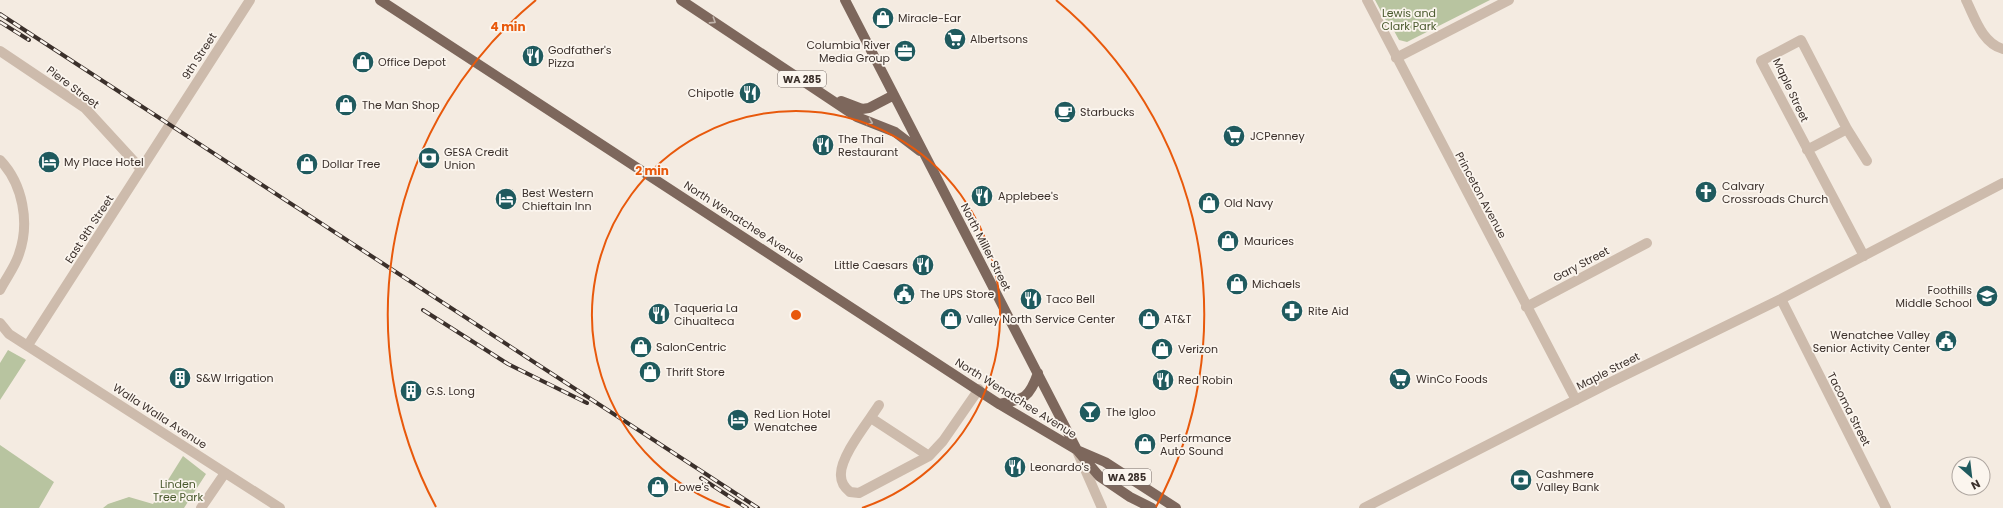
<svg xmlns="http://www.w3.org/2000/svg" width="2003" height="508" font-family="Poppins,sans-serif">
<rect width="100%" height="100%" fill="#f4ebe1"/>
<path fill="#b8c4a0" d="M1375 0H1490L1407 42 1399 40 1393 29 1391 30Z
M8 350 26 360 0 400V363Z
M0 445 54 482 39 508H0Z
M183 456 206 474 184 508H103L108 504 129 497 153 504Z"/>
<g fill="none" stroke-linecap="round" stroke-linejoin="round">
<path stroke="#cdbbac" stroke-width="10" d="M1367 0 1576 400
M1966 0C1975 18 1982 43 2003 49
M0 51 85 108 141 169
M1396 58 1509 0
M1807 150 1847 129
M0 160C23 184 30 223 19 254 15 267 6 278 0 290
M1864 256 1761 61 1801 40 1847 129 1867 161
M1781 299 1886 508
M1526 307 1647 243
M0 323 9 334 280 508
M28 345 250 0
M879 405C869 421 839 457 841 476 841 483 845 488 850 492L859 493 929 456 943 441 979 389
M871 418 929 456
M1077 451 1102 508
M201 508 225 473
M1364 508 1609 383 1781 299 2003 183"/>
<path stroke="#7d675c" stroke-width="10" d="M380 0 999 404 1077 450 1105 462 1176 508
M681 0 857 117 895 132 920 151
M845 0 1077 450 1099 476 1130 497 1152 508
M841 101 862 109 869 108 894 95
M999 404C1025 399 1029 398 1038 373"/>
<g stroke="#3b302b" stroke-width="4">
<path id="rail" d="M0 14 758 508
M0 22 29 40
M423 310 508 364 587 403
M701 478 747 508"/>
</g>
<use href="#rail" stroke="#fbf5ee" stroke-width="2.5" stroke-dasharray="8" stroke-linecap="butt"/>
</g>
<defs><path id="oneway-chevron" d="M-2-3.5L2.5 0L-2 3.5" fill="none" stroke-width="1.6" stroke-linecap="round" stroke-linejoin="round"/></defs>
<g stroke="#c2b5ac">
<use href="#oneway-chevron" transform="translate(713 21) rotate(33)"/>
<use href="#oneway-chevron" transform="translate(870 122) rotate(22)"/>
</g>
<g fill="none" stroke="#e8590c" stroke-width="2">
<path d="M730 508A204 204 0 1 1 862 508"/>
<path d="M436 507A408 408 0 0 1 536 0M1056 0A408 408 0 0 1 1156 507"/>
</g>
<defs>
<g id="shop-disc" transform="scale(1.15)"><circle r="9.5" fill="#1f5a5e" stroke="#fbf5ee"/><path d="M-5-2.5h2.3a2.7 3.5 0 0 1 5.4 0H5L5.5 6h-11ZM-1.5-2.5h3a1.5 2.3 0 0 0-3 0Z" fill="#fff"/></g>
<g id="supermarket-disc" transform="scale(1.15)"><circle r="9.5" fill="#1f5a5e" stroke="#fbf5ee"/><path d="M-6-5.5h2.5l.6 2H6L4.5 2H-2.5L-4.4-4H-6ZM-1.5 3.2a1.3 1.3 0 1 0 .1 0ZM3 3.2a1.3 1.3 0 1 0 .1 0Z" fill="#fff"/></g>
<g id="office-disc" transform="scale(1.15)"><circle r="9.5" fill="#1f5a5e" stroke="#fbf5ee"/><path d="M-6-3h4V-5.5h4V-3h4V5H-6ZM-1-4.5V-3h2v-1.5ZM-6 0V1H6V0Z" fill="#fff"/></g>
<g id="restaurant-disc" transform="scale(1.15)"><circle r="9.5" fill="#1f5a5e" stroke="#fbf5ee"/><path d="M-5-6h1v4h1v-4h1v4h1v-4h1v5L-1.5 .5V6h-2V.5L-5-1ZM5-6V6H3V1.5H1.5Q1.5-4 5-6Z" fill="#fff"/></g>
<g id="cafe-disc" transform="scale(1.15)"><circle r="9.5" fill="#1f5a5e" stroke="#fbf5ee"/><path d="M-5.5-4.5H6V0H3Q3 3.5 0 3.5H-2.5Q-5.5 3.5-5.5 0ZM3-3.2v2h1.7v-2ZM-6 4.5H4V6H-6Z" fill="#fff"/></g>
<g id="bank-disc" transform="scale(1.15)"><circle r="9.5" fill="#1f5a5e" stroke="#fbf5ee"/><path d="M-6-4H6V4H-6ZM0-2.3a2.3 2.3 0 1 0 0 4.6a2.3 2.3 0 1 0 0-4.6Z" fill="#fff"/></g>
<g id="hotel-disc" transform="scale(1.15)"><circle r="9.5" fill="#1f5a5e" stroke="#fbf5ee"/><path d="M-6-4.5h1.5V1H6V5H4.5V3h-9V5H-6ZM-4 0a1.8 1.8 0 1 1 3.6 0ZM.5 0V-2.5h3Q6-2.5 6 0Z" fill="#fff"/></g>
<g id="church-disc" transform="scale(1.15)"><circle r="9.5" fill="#1f5a5e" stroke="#fbf5ee"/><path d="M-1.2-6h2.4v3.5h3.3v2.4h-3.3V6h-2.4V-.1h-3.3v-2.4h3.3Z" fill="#fff"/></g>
<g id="civic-disc" transform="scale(1.15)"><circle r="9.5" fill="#1f5a5e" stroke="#fbf5ee"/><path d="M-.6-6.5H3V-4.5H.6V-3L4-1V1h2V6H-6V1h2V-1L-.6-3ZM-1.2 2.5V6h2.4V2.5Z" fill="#fff"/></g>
<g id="school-disc" transform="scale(1.15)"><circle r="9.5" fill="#1f5a5e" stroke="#fbf5ee"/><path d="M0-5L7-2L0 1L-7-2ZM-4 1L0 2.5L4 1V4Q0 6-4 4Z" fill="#fff"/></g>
<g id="pharmacy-disc" transform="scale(1.15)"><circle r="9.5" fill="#1f5a5e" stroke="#fbf5ee"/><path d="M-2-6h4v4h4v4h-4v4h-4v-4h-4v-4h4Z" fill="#fff"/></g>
<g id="building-disc" transform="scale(1.15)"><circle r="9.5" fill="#1f5a5e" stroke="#fbf5ee"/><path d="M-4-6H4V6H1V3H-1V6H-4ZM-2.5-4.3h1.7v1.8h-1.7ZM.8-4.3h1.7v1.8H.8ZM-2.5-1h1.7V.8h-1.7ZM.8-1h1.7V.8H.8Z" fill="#fff"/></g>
<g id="bar-disc" transform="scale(1.15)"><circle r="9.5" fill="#1f5a5e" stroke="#fbf5ee"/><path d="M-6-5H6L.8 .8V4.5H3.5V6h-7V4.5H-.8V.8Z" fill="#fff"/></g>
</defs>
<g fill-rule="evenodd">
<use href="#shop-disc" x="883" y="18"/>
<use href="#supermarket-disc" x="955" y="39"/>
<use href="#office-disc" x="905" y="51"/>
<use href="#restaurant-disc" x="533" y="56"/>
<use href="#shop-disc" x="363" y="62"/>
<use href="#restaurant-disc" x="750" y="93"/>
<use href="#shop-disc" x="346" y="105"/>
<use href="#cafe-disc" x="1065" y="112"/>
<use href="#supermarket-disc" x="1234" y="136"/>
<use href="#restaurant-disc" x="823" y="145"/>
<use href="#bank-disc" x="429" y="158"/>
<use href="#hotel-disc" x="49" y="162"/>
<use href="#shop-disc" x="307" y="164"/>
<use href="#church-disc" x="1706" y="192"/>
<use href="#restaurant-disc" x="982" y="196"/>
<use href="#hotel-disc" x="506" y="199"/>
<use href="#shop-disc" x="1209" y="203"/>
<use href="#shop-disc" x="1228" y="241"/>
<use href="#restaurant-disc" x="923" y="265"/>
<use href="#shop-disc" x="1237" y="284"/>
<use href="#civic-disc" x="904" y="294"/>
<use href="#school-disc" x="1987" y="296"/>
<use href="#restaurant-disc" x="1031" y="299"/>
<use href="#pharmacy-disc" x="1292" y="311"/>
<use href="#restaurant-disc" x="659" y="314"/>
<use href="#shop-disc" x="951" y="319"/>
<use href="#shop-disc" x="1149" y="319"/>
<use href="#civic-disc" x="1946" y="341"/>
<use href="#shop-disc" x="641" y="347"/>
<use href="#shop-disc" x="1162" y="349"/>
<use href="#shop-disc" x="650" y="372"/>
<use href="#building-disc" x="180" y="378"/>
<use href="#supermarket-disc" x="1400" y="379"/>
<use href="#restaurant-disc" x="1163" y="380"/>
<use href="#building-disc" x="411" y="391"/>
<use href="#bar-disc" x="1090" y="412"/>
<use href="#hotel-disc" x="738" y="420"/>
<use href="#shop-disc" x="1145" y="444"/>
<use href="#restaurant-disc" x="1015" y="467"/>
<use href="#bank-disc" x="1521" y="480"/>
<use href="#shop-disc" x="658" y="487"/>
</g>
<g text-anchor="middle" stroke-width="3.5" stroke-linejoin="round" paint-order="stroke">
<g fill="#fbf5ee" stroke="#756b66" stroke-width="1">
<rect x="778" y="71" width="48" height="16" rx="3"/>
<rect x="1103" y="469" width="48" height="16" rx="3"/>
</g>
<g font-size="10" font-weight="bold" fill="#3b302b">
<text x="802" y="83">WA 285</text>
<text x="1127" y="481">WA 285</text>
</g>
<g font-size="11" fill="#4a5a2e" stroke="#fbf5ee">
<text x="1409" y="17">Lewis and<tspan x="1409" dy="13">Clark Park</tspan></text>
<text x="178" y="488">Linden<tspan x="178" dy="13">Tree Park</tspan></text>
</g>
<g font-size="11" fill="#3b302b" stroke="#fbf5ee" text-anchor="start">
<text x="898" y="22">Miracle-Ear</text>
<text x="970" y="43">Albertsons</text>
<text x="890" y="49" text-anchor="end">Columbia River<tspan x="890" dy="13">Media Group</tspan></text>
<text x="548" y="54">Godfather's<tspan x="548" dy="13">Pizza</tspan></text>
<text x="378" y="66">Office Depot</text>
<text x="734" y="97" text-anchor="end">Chipotle</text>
<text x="362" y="109">The Man Shop</text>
<text x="1080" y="116">Starbucks</text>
<text x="1250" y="140">JCPenney</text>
<text x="838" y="143">The Thai<tspan x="838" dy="13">Restaurant</tspan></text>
<text x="444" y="156">GESA Credit<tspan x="444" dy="13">Union</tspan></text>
<text x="64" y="166">My Place Hotel</text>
<text x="322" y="168">Dollar Tree</text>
<text x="1722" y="190">Calvary<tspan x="1722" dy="13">Crossroads Church</tspan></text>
<text x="522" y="197">Best Western<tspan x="522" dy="13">Chieftain Inn</tspan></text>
<text x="998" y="200">Applebee's</text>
<text x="1224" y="207">Old Navy</text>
<text x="1244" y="245">Maurices</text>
<text x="908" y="269" text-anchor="end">Little Caesars</text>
<text x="1252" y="288">Michaels</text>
<text x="1972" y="294" text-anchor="end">Foothills<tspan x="1972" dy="13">Middle School</tspan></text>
<text x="920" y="298">The UPS Store</text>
<text x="1046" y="303">Taco Bell</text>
<text x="674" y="312">Taqueria La<tspan x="674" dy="13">Cihualteca</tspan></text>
<text x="1308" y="315">Rite Aid</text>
<text x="966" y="323">Valley North Service Center</text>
<text x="1164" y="323">AT&amp;T</text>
<text x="1930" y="339" text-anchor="end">Wenatchee Valley<tspan x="1930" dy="13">Senior Activity Center</tspan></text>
<text x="656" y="351">SalonCentric</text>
<text x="1178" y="353">Verizon</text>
<text x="666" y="376">Thrift Store</text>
<text x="196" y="382">S&amp;W Irrigation</text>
<text x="1416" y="383">WinCo Foods</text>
<text x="1178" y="384">Red Robin</text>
<text x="426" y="395">G.S. Long</text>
<text x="1106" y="416">The Igloo</text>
<text x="754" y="418">Red Lion Hotel<tspan x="754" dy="13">Wenatchee</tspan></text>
<text x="1160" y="442">Performance<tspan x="1160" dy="13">Auto Sound</tspan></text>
<text x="1030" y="471">Leonardo's</text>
<text x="1536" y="478">Cashmere<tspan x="1536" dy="13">Valley Bank</tspan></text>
<text x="674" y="491">Lowe's</text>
</g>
<g font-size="11" fill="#3b302b" stroke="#fbf5ee">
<text transform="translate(199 56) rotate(-57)" y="4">9th Street</text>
<text transform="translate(73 87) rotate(37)" y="4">Piere Street</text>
<text transform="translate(1791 90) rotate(65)" y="4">Maple Street</text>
<text transform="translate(1481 195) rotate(62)" y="4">Princeton Avenue</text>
<text transform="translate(744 222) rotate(33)" y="4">North Wenatchee Avenue</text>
<text transform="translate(89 229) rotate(-57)" y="4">East 9th Street</text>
<text transform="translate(986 247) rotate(63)" y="4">North Miller Street</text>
<text transform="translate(1581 264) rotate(-28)" y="4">Gary Street</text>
<text transform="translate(1608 371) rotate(-27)" y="4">Maple Street</text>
<text transform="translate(1016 398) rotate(32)" y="4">North Wenatchee Avenue</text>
<text transform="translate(1849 409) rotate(63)" y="4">Tacoma Street</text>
<text transform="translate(160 416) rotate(33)" y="4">Walla Walla Avenue</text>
</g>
</g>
<circle cx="796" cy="315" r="6" fill="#e8590c" stroke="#fbf5ee" stroke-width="2"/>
<g font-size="12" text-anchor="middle" font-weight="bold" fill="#e8590c" stroke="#fbf5ee" stroke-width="3.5" stroke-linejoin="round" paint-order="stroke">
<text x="508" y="31">4 min</text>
<text x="652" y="175">2 min</text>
</g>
<g transform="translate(1971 476) rotate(152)"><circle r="19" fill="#fbf5ee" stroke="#aea6a0"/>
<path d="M0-3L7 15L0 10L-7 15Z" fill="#1f5a5e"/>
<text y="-6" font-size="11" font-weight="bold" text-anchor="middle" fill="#3b302b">N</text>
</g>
</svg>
